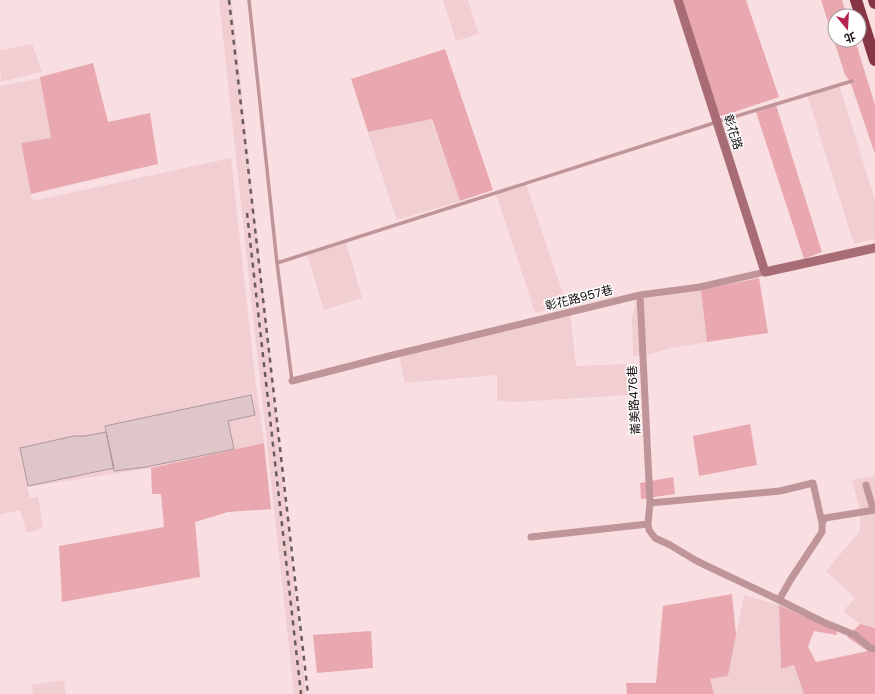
<svg xmlns="http://www.w3.org/2000/svg" width="875" height="694" font-family="Poppins,'Noto Sans TC',sans-serif">
<rect width="100%" height="100%" fill="#f9dfe2"/>
<path fill="#f0ced2" d="M219 0H231L233 12 306 694H294Z
M443 0H468L479 34 456 41Z
M32 44 42 72 0 82 1 72 0 69V50L6 49Z
M41 78 51 138 21 143 31 194 33 201 231 158 256 386 264 443 151 468 27 487 30 498 38 497 43 528 27 533 20 510 0 515V86Z
M839 85 875 200V239L854 244 807 95Z
M431 119 460 201 397 220 368 132Z
M526 184 567 305 535 313 496 194Z
M346 242 362 298 324 310 307 254Z
M701 290 707 342 671 348 651 354 633 356 632 317 636 300Z
M570 313 576 366 627 364 628 395 515 402 497 401V375L405 383 399 355Z
M875 476V628L860 624 843 611 855 598 826 571 860 531V511L852 480Z
M744 595 779 605 781 669 794 665 804 694H714L710 679 728 676Z
M64 680 66 694H33L32 685Z"/>
<path fill="#e9a8b0" d="M679 0H746L779 97 722 116 717 114Z
M821 0H842L847 16H835V40H855L875 105V154L850 81 845 75Z
M445 49 493 190 460 201 432 119 368 132 351 79Z
M93 63 108 122 150 113 158 164 31 194 21 143 51 138 40 77Z
M776 105 822 252 804 259 756 112Z
M759 278 768 333 707 342 701 290Z
M750 424 757 465 699 476 693 436Z
M264 443 271 509 228 512 195 522 200 577 62 602 59 546 164 527 161 494H152L151 468Z
M673 477 675 494 641 499 640 483Z
M732 594 736 635 728 676 710 679 714 694H627L626 683H656L663 606Z
M779 605 836 631 837 635 814 631 808 647 816 662 868 651 847 637 860 624 875 628V694H804L794 665 781 669Z
M371 631 373 668 317 673 313 635Z"/>
<path fill="#dfc6c8" stroke="#af9799" d="M251 395 255 415 228 421 234 449 146 467 114 471 105 426Z
M106 432 114 468 28 486 20 448 74 436H85Z"/>
<g fill="none" stroke-linecap="round" stroke-linejoin="round">
<path stroke="#bf9599" stroke-width="3.5" d="M249 0 277 263 292 381
M277 263 717 122 852 81"/>
<path stroke="#bf9599" stroke-width="7" d="M640 295 650 503 648 524 649 530 655 538 670 545 695 560 707 566 779 600 823 622 855 635 870 648 875 649
M292 381 389 356 640 295 700 287 765 272
M866 485 873 509
M650 503 780 491 813 483 822 523
M531 537 648 524
M779 600 791 579 822 532V523L825 518 875 510"/>
<path stroke="#a86d74" stroke-width="9" d="M678 0 765 272 875 248"/>
<path stroke="#863544" stroke-width="12" d="M856 0 875 60
M874 0 875 3"/>
<path stroke="#6a5b5d" stroke-width="2.5" stroke-dasharray="5 5" stroke-linecap="butt" d="M229 0 308 694
M247 213 301 694"/>
</g>
<g text-anchor="middle" stroke-width="3" stroke-linejoin="round" paint-order="stroke">
<g font-size="12" fill="#130a0b" stroke="#fff">
<text transform="translate(733 132) rotate(72)" y="4">彰花路</text>
<text transform="translate(579 298) rotate(-14)" y="4">彰花路957巷</text>
<text transform="translate(634 400) rotate(-93)" y="4">崙美路476巷</text>
</g>
</g>
<g transform="translate(847 28) rotate(162)"><circle r="19" fill="#ffffff" stroke="#a19d9d"/>
<path d="M0-3L7 15L0 10L-7 15Z" fill="#b5244c"/>
<text y="-6" font-size="11" font-weight="bold" text-anchor="middle" fill="#130a0b">北</text>
</g>
</svg>
